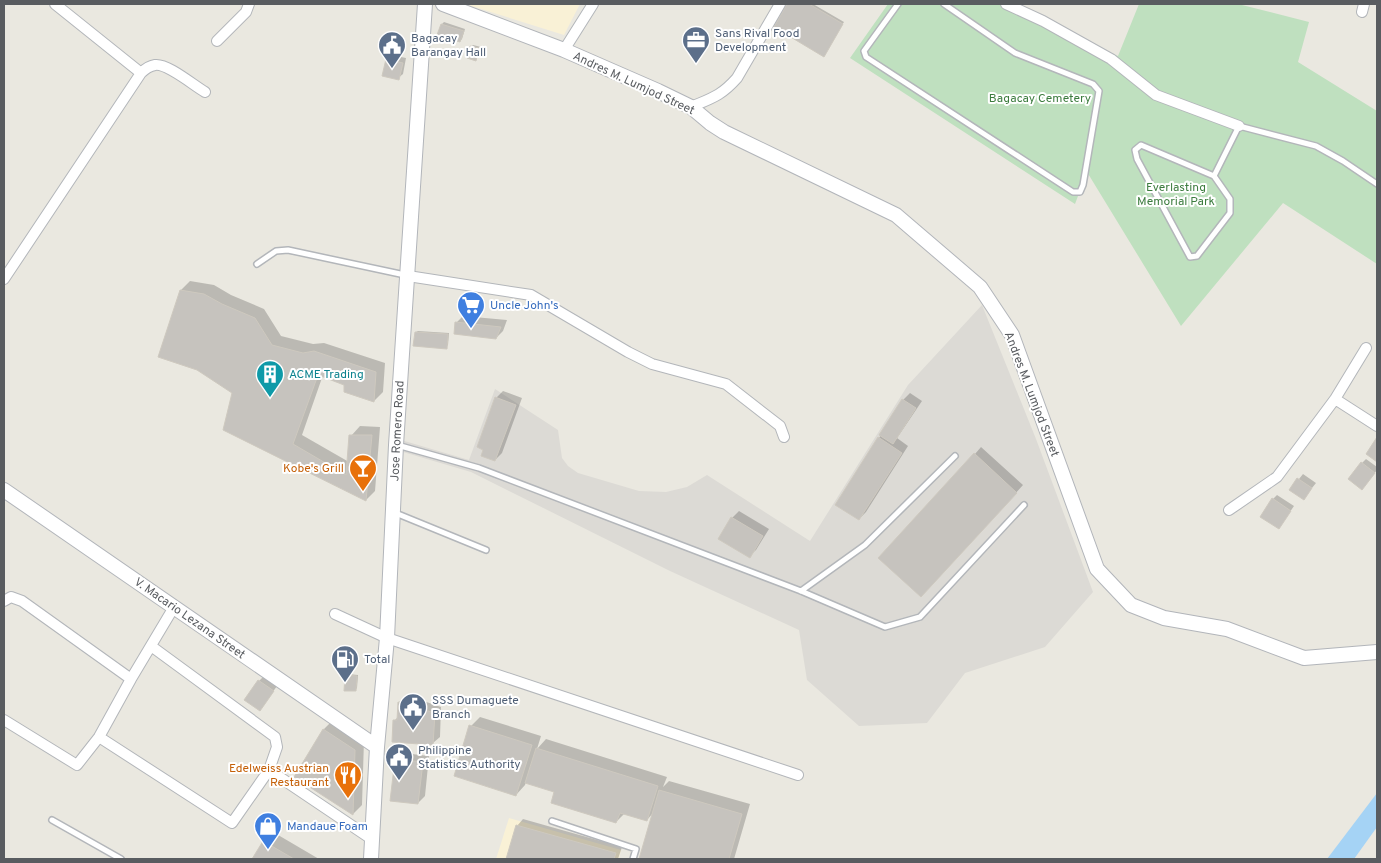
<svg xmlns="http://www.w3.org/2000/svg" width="1381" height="863" font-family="Overpass,sans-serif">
<rect width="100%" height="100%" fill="#eae8e0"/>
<path fill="#f9f1d6" d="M465 4H580L564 35Z
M509 818 621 850 619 859H496Z"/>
<path fill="#dcdad5" d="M982 305 1036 439 1093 592 1045 647 965 673 927 723 859 726 807 680 799 630 670 571 471 472 403 452 401 440 469 460 495 389 558 430 562 458 568 466 578 473 639 491 666 492 687 487 707 475 810 541 908 385Z"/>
<path fill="#bfe0bf" d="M888 4H998L1118 56 1139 4H1238L1309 22 1298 62 1377 111V264L1283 203 1181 326 1087 172 1075 204 850 58Z"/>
<path fill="#a5d3f5" d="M1377 793V827L1354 859H1327Z"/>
<path fill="#0003" d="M789 4H813L844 22 825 53 775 27Z
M444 22 465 29 462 39 460 41 439 35 442 24Z
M473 45 481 47 477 58 476 60 469 57 472 46Z
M391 55 406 58 403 74 398 78 387 59Z
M190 281 214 285 231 295 264 309 281 336 313 344 324 343 385 363 383 392 374 401 345 384 323 375 302 435 349 462 351 436 360 426 380 427 375 491 366 500 225 430 233 393 181 290Z
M463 316 507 320 503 331 496 338 456 323Z
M418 331 449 333 448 345 446 347 416 332Z
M503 391 522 398 502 453 495 460 496 398Z
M910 393 922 401 897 438 908 446 866 512 859 519 879 438 903 400Z
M981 447 1023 485 928 589 975 454Z
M1366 459 1377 467V470L1366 484 1362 463Z
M1303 474 1316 483 1304 498 1291 489Z
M1277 495 1294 506 1279 528 1273 499Z
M739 511 769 529 756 550 749 556 732 518Z
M348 674 358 675 357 688 355 690 347 676Z
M263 677 277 686 260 710 259 681Z
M406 695 441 707 440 737 433 743 394 721 398 717 399 702Z
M480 717 541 736 537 749 546 739 667 777 663 787 669 781 750 804 734 859H640L653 813 647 820 625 813 616 822 556 791 526 782 525 785 516 795 471 726Z
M333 720 364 740 362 805 353 814 295 777 324 729Z
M403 753 429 756 425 796 418 803 396 760Z
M523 819 622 847 618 859H507L517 826Z
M273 832 319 859H253L264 841Z"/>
<path fill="#c6c3be" stroke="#cec9bf" d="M787 4H809L843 24 824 57 774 27Z
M441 24 464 31 460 42 437 35Z
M470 46 479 48 476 61 467 58Z
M386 59 403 63 399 80 382 76Z
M180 290 204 294 222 304 255 318 272 345 303 353 314 351 376 372 374 402 344 392V385L318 375 293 444 346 475 349 435H372L366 501 223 430 232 393 197 370 158 357Z
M455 322 501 327 496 339 454 334Z
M415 332 448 334 447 349 413 346Z
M495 397 516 405 495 461 481 456 483 450 477 447Z
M902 399 916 408 893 444 879 435Z
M878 437 902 453 859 520 835 505Z
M1377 437V462L1366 454Z
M974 453 1017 493 921 597 878 558Z
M1361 462 1375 473 1362 490 1348 479Z
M1297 478 1312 488 1304 500 1289 490Z
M1272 498 1291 511 1279 529 1260 517Z
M731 517 763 536 750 558 718 539Z
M345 675 357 676 356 691H344Z
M258 680 274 691 260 711 244 700Z
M398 702 435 713 433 745 392 742 393 720H397Z
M469 725 532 745 516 796 454 776Z
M323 729 355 750 353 815 294 777Z
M536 748 658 786 647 821 620 813 616 823 551 803 554 792 525 783Z
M395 759 423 762 418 804 390 801Z
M659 790 742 814 729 859H639Z
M516 825 616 853 614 859H506Z
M263 841 294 859H252Z"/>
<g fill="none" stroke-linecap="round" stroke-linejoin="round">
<g stroke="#b3b6ba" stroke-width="8">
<path id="lane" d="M898 4 864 51 866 57 1073 192H1080L1083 185 1099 91 1093 84 1015 53 944 4
M1141 145 1214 176 1230 199V213L1197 256 1190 257 1137 159 1135 150Z
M1214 176 1239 126 1316 146 1343 161 1377 184
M257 264 276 251 288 250 405 275
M397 445 479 468 801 591 885 627 920 617 1024 505
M393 512 486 550
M801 591 865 545 955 456
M52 820 121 859
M552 821 636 849 633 859"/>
</g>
<g stroke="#b3b6ba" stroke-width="12">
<path id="street" d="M55 4 141 73
M1006 4 1043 21 1111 59 1156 95 1239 126
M1362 12 1364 4
M217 41 246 12 249 4
M564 50 593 4
M691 107C712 98 721 96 737 78L780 4
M408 276 531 295 628 352 652 364 726 384 780 426 784 437
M4 279 141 73C145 69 149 66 155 65 167 63 193 85 205 92
M1335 399 1377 426
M1229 510 1277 477 1335 399 1366 348
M4 601 11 597 22 601 131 679
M335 614 387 638 798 775
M151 646 275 737 277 747 269 770
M4 720 77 765 99 737 131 679 174 607
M99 737 232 823 269 770 373 840"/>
</g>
<g stroke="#b2b5ba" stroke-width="16">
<path id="secondary" d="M443 4 564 50 658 91 691 107 710 123 724 132 896 215 980 287 1012 335 1097 569 1131 605 1164 618 1227 629 1304 658 1377 652
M4 490 377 747
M371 859 377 747 387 638 396 445 425 4"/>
</g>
<use href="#lane" stroke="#fff" stroke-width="5"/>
<use href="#street" stroke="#fff" stroke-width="10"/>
<use href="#secondary" stroke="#fff" stroke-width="14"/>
</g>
<defs>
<g id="office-pin" transform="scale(1.4375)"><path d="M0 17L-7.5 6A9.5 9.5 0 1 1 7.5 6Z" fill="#5c6f8a" stroke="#fff"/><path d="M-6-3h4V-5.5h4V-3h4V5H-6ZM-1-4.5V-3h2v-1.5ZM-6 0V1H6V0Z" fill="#fff"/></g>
<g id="civic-pin" transform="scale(1.4375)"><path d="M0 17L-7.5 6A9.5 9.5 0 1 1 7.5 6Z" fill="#5c6f8a" stroke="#fff"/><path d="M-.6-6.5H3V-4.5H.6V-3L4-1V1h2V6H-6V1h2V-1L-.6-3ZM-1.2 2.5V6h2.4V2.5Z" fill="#fff"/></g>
<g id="supermarket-pin" transform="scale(1.4375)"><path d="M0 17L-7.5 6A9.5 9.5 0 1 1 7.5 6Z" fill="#3f7fe0" stroke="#fff"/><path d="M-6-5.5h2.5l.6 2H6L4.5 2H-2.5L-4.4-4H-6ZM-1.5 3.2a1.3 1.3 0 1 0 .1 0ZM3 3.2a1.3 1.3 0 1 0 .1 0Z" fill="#fff"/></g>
<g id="building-pin" transform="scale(1.4375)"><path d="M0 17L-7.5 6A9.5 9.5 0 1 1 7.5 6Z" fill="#0f9aa8" stroke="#fff"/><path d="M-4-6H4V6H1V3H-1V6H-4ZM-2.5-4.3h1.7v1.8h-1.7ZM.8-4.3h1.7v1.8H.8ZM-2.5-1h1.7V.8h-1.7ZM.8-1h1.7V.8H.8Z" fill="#fff"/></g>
<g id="bar-pin" transform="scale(1.4375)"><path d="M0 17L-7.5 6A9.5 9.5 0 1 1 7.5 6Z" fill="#e8710a" stroke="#fff"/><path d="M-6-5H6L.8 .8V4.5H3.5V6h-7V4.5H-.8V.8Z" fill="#fff"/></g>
<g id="fuel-pin" transform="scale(1.4375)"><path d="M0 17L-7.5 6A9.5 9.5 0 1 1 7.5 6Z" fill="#5c6f8a" stroke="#fff"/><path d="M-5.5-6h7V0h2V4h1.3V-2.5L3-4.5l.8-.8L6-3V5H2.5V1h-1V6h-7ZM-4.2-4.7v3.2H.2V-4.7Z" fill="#fff"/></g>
<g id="restaurant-pin" transform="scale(1.4375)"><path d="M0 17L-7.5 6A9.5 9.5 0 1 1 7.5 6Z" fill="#e8710a" stroke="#fff"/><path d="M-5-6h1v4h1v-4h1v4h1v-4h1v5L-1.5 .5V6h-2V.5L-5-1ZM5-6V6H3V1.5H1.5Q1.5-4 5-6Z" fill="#fff"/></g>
<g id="shop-pin" transform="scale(1.4375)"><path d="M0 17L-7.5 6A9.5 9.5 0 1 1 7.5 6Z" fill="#3f7fe0" stroke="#fff"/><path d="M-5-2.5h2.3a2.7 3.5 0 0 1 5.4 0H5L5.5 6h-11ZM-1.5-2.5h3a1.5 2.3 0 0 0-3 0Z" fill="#fff"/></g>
</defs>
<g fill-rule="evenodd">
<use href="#office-pin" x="696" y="40"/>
<use href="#civic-pin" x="392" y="45"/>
<use href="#supermarket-pin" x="471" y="305"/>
<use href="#building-pin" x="270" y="374"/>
<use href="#bar-pin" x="363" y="468"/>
<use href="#fuel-pin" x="345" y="659"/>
<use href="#civic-pin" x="413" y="707"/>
<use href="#civic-pin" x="399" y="757"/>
<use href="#restaurant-pin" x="348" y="775"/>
<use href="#shop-pin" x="268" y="826"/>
</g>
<g text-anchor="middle" stroke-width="4" stroke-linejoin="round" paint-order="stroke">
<g font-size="12" fill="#4e5e75" stroke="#fff" text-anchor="start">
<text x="715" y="37">Sans Rival Food<tspan x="715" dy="14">Development</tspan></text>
<text x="411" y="42">Bagacay<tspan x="411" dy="14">Barangay Hall</tspan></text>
<text x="364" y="663">Total</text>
<text x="432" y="704">SSS Dumaguete<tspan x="432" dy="14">Branch</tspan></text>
<text x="418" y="754">Philippine<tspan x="418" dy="14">Statistics Authority</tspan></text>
</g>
<g font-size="12" fill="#595c60" stroke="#fff">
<text transform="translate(634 83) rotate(25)" y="4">Andres M. Lumjod Street</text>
<text transform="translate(1032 394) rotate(69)" y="4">Andres M. Lumjod Street</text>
<text transform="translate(397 431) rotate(-87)" y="4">Jose Romero Road</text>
<text transform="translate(190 618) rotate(35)" y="4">V. Macario Lezana Street</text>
</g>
<g font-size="12" fill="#3c7c3e" stroke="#fff">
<text x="1040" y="102">Bagacay Cemetery</text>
<text x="1176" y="191">Everlasting<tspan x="1176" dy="14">Memorial Park</tspan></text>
</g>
<g font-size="12" fill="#366cbe" stroke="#fff" text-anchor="start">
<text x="490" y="309">Uncle John's</text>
<text x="287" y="830">Mandaue Foam</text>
</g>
<g font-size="12" fill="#0d838f" stroke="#fff" text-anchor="start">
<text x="289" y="378">ACME Trading</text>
</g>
<g font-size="12" fill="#c56008" stroke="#fff" text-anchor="end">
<text x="344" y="472">Kobe's Grill</text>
<text x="329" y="772">Edelweiss Austrian<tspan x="329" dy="14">Restaurant</tspan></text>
</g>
</g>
<rect width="1381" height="863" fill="none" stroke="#595c60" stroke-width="10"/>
</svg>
